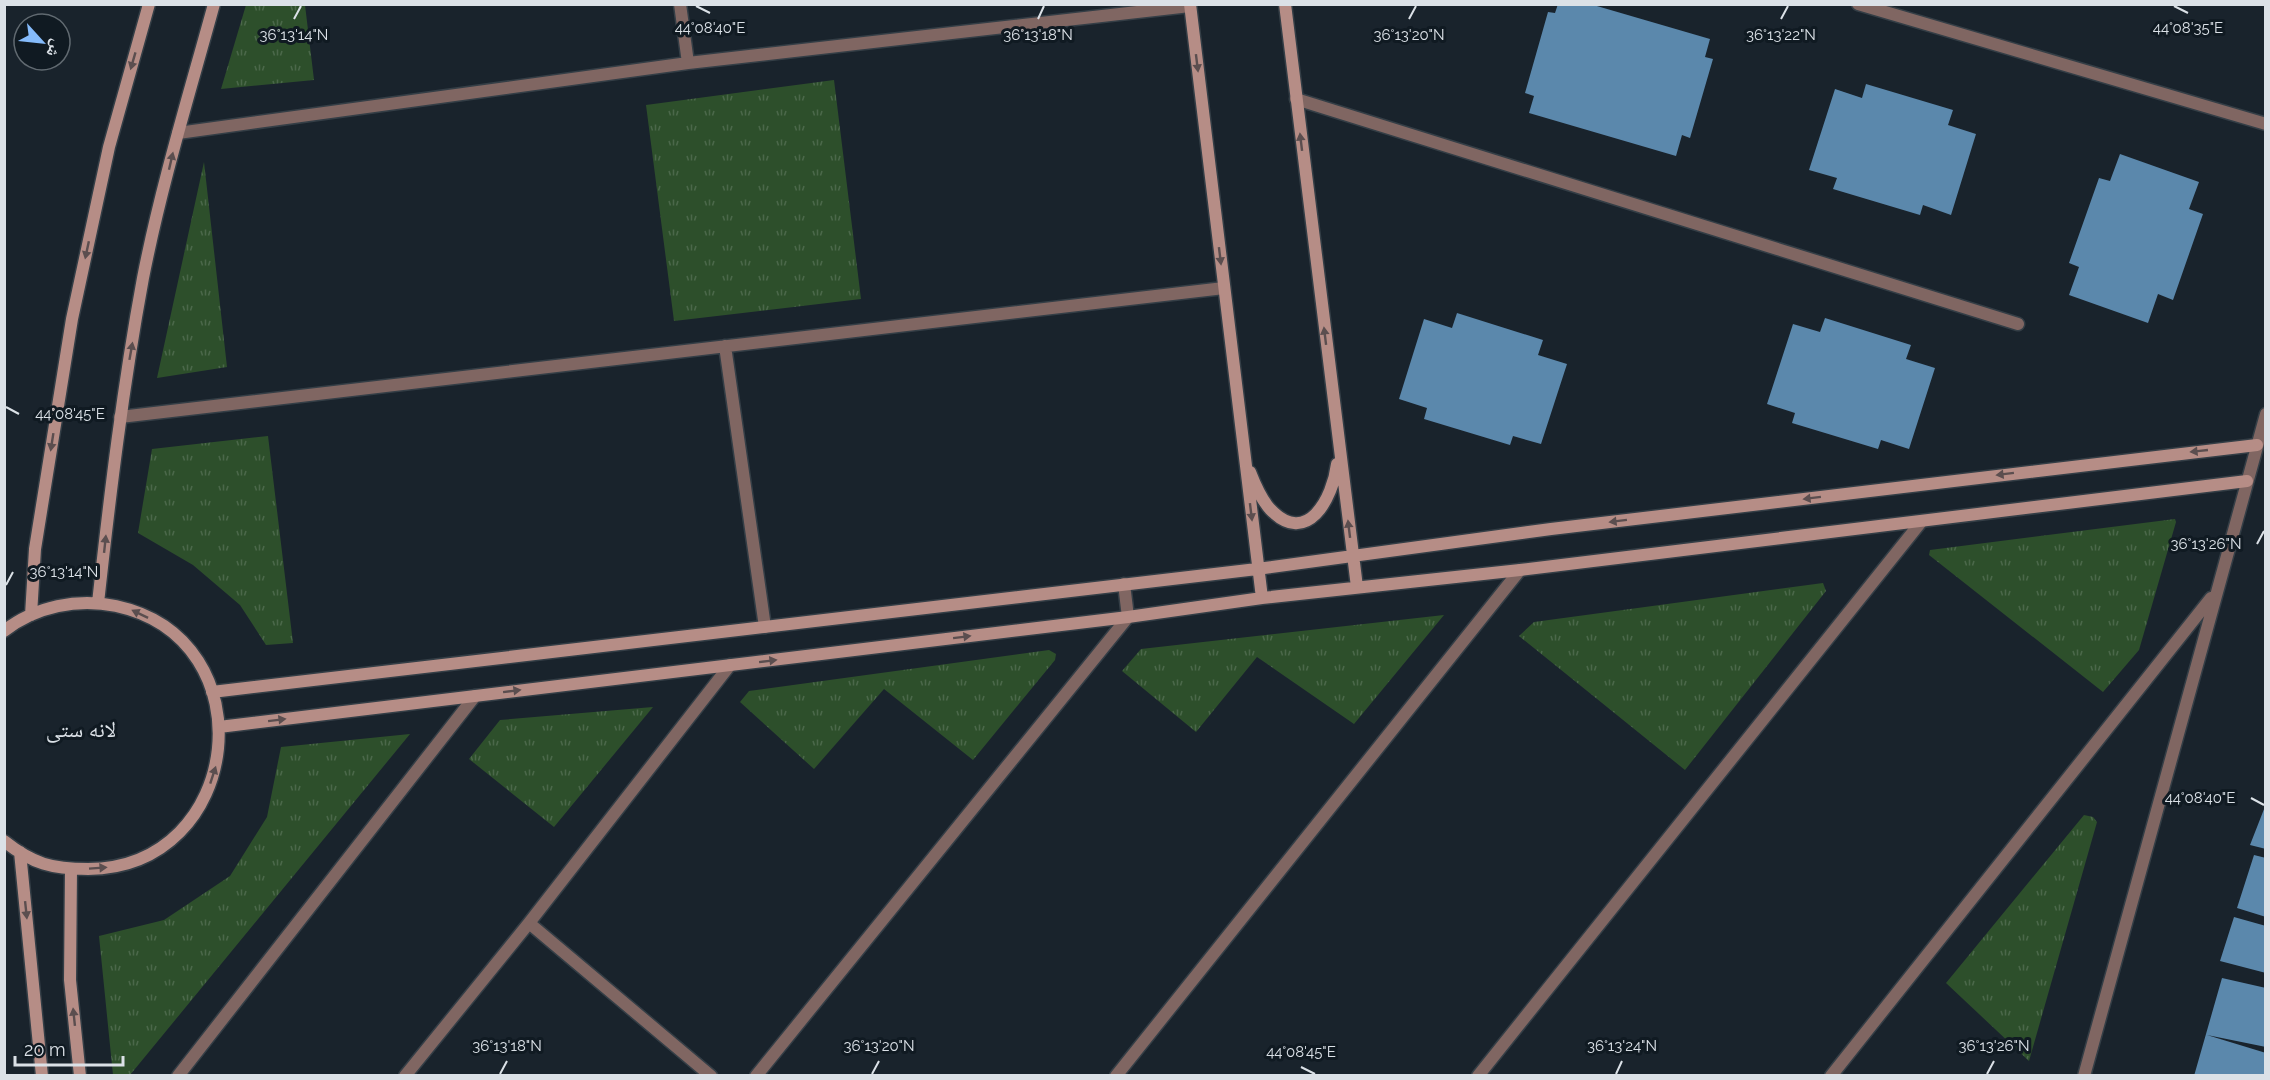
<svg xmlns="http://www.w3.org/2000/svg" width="2270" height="1080" font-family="Raleway,'Noto Naskh Arabic',sans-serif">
<defs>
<pattern id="grass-tufts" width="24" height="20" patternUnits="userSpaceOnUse" patternTransform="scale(1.5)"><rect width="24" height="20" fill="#2d4f2b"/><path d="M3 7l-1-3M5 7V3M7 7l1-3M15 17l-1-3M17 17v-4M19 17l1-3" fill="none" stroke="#4b684a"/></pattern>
</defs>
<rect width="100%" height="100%" fill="#19232c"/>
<path fill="url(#grass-tufts)" d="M246 5H305L314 80 221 89Z
M834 80 861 299 674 321 646 105Z
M204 162 227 367 157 378Z
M268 436 293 643 266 645 240 605 193 565 138 533 152 449Z
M2175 519 2176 522 2139 650 2103 692 1929 555 1930 550Z
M1823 583 1826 591 1685 770 1519 636 1534 622Z
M1444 615 1354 724 1257 657 1196 732 1122 671 1141 649Z
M1049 650 1056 654 1055 660 973 760 884 689 814 769 740 702 749 691Z
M653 707 554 827 469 759 500 720Z
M410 734 130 1075H113L99 936 164 920 230 876 267 817 281 747Z
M2084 815 2093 817 2097 822 2029 1061 1946 983Z"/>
<path fill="#5b88ac" d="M1558 4H1590L1710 39 1705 57 1713 59 1690 138 1682 135 1676 156 1529 113 1534 96 1525 93 1548 12 1555 13Z
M1866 84 1953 110 1948 125 1976 134 1951 215 1923 205 1920 215 1833 189 1837 178 1809 170 1835 89 1862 98Z
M2120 154 2199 182 2189 209 2203 214 2173 300 2158 294 2148 323 2069 295 2079 267 2069 263 2099 178 2110 181Z
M1457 313 1543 340 1538 355 1567 364 1541 444 1513 436 1510 445 1424 419 1427 408 1399 399 1424 319 1452 328Z
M1825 318 1911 345 1906 359 1935 368 1909 449 1881 440 1878 449 1792 423 1795 413 1767 404 1793 324 1820 332Z
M2266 804V849L2250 845Z
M2254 855 2266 858V917L2237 908Z
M2234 917 2266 926V973L2220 961Z
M2222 978 2266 988V1047L2207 1035 2266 1053V1076H2194Z"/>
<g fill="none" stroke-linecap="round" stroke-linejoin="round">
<g stroke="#343e46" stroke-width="15">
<path id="street" d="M680 4 688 63
M1858 4 2266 124
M1296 99 2018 324
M178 133 688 63 1190 6
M725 346 765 627
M120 417 1224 288
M529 923 711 1076
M178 1076 475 696
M405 1076 529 923 730 665
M756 1076 1128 617 1124 584
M1116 1076 1520 570
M1478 1076 1921 522
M1831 1076 2211 598
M2084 1076 2266 414"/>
</g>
<g stroke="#343e46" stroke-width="15">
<path id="secondary" d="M1190 4 1262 598
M1285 4 1357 587
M1250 472C1255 485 1261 499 1270 509 1307 548 1333 498 1337 464
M98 603C110 494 123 386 143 278 161 186 189 95 214 4
M31 615 35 549 72 319 109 147 149 4
M4 631C36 606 78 598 116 606 269 639 244 868 88 869 52 869 33 864 4 841
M212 692 1257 569 1551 529 2257 445
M219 727 1128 617 1262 598 1520 570 2247 481
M20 852 42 1076
M71 869 70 980 80 1076"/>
</g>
<use href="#street" stroke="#806662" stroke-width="12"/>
<use href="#secondary" stroke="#b68d86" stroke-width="12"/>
</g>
<defs><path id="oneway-solid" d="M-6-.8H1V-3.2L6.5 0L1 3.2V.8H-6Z" transform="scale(1.5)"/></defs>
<g fill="#5b4e4f">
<use href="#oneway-solid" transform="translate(133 61) rotate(106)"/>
<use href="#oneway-solid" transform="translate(1197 63) rotate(83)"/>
<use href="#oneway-solid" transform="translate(1301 142) rotate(-97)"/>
<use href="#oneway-solid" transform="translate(171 161) rotate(-77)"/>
<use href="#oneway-solid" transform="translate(87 250) rotate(102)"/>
<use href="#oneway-solid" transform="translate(1220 256) rotate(83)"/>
<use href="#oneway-solid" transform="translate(1325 336) rotate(-97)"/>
<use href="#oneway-solid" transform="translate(131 351) rotate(-80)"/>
<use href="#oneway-solid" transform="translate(52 442) rotate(99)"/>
<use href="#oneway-solid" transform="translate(2199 451) rotate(174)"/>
<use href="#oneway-solid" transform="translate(2005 474) rotate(173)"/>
<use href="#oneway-solid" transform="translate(1812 498) rotate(173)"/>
<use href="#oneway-solid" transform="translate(1251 512) rotate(83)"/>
<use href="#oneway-solid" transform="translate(1618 521) rotate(173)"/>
<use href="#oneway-solid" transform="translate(1349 529) rotate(-97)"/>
<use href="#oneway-solid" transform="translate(105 544) rotate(-84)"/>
<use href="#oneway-solid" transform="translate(140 614) rotate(-154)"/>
<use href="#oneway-solid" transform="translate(962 637) rotate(-7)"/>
<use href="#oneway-solid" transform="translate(768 661) rotate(-7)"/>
<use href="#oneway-solid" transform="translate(512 691) rotate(-7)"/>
<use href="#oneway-solid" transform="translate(277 720) rotate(-7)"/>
<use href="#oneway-solid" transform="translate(213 775) rotate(-72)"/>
<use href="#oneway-solid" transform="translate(98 868) rotate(-4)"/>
<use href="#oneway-solid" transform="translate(26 910) rotate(84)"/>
<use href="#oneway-solid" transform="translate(74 1017) rotate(-96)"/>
</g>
<path fill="none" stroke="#dbe1e7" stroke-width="2" d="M696 6 710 13M2174 6 2188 13M294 19 301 6M1038 19 1044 6M1409 19 1416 6M1781 19 1788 6M6 407 19 414M2257 544 2264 531M6 585 13 572M2251 798 2264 805M1301 1067 1315 1074M500 1074 507 1061M872 1074 879 1061M1616 1074 1622 1061M1987 1074 1994 1061"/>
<g text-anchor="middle" stroke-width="6" stroke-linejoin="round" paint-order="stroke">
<g font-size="22" fill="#dbe1e7" stroke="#101a22">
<text x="81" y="737">لانه‌ ستی</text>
</g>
</g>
<g font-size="15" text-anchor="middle" fill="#dbe1e7" stroke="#101a22" stroke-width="6" stroke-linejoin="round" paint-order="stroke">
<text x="710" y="33">44°08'40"E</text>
<text x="2188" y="33">44°08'35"E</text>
<text x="294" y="40">36°13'14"N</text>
<text x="1038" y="40">36°13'18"N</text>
<text x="1409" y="40">36°13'20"N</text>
<text x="1781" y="40">36°13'22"N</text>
<text x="70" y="419">44°08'45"E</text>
<text x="2206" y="549">36°13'26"N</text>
<text x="64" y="577">36°13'14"N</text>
<text x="2200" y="803">44°08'40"E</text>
<text x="507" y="1051">36°13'18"N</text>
<text x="879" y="1051">36°13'20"N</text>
<text x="1622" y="1051">36°13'24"N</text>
<text x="1994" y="1051">36°13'26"N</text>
<text x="1301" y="1057">44°08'45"E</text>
</g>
<rect width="2270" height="1080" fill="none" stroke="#dbe1e7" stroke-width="12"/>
<g transform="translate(42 42) rotate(117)"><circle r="28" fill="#101a22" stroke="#616a71" stroke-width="1.5"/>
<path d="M0-4.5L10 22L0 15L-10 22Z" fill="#85bbfb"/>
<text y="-9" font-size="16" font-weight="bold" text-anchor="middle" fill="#dbe1e7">ش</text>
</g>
<path d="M15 1056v9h108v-9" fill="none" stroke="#dbe1e7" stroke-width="3"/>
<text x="24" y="1056" font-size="18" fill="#dbe1e7" stroke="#101a22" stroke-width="4.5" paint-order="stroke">20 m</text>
</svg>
